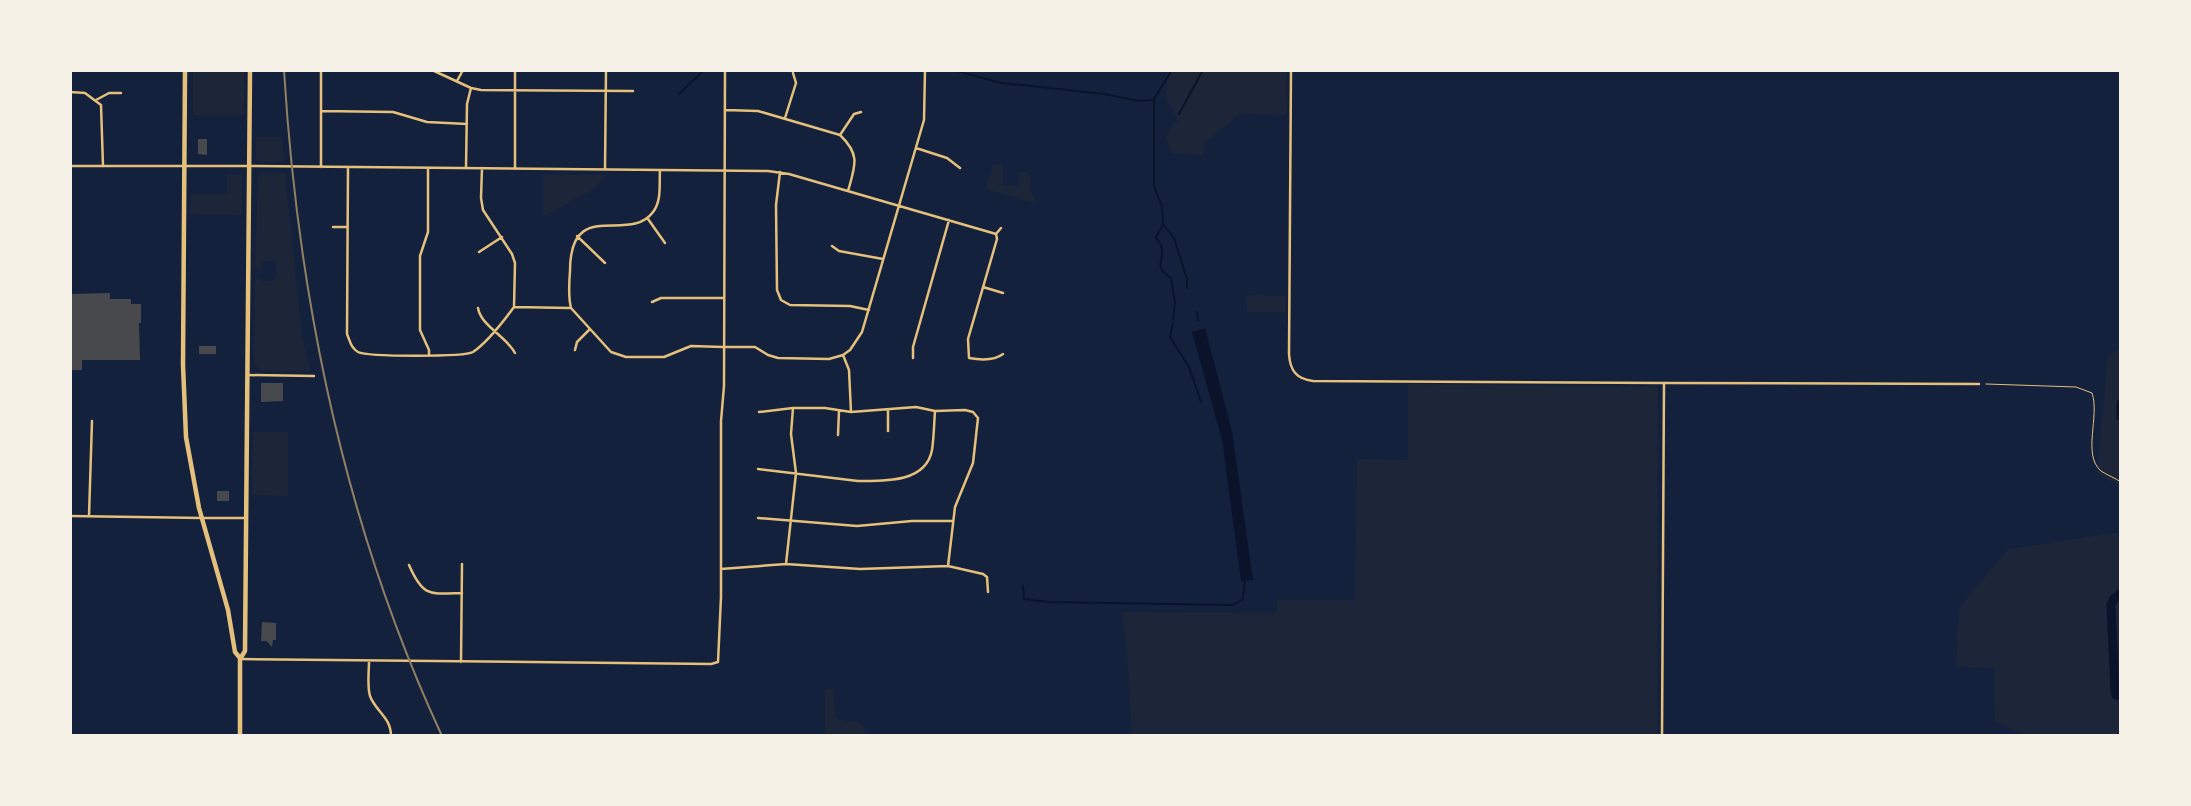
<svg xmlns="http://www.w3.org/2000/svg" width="2191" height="806" font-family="Arial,sans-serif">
<rect width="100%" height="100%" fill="#14213d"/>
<path fill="#1d2539" d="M193 70H244V115H193Z
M1168 70H1286L1287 115 1240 114 1204 144 1203 155 1172 153 1166 138 1174 123 1178 121 1166 99Z
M256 137H282L284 161 259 162 256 159Z
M993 164 1003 165V186L1020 185 1019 172H1027L1030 176V190L1034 196V203L986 189Z
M261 173H285L302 337 311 371H260L254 363 255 276 262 281H273L276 276V261H262V272L255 268 258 176Z
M227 175H242V215L190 214V194H227Z
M543 175H606L595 188 543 217Z
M1246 295 1286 296 1285 312H1247Z
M2121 347V486L2097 474 2108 357Z
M1408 384 1658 387 1657 736H1132C1130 694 1128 653 1122 612L1277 613V600H1355L1357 459 1408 460Z
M253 432H288V496L252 495Z
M2121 532V736H2027L1995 722 1994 668 1956 667 1959 608 2008 549Z
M833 688 836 718 846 722 858 721 864 727 866 736H825V690Z"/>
<path fill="#0b132b" d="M1205 328 1232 431 1253 580 1241 581 1222 440 1192 332Z"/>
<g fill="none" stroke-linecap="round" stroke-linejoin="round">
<path stroke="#0b132b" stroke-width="2" d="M866 70H919
M1172 70 1154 99V186L1162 207 1163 224 1174 238 1187 279V288
M957 71 1001 83 1104 94 1139 101 1152 100
M679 94 704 70
M1179 114 1203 70
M1163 225 1156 237C1158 241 1161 244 1162 248 1164 262 1153 266 1171 278L1175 303 1173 319
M1197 312 1198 321
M1173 323 1170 337 1189 367 1201 402
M1023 586 1024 599 1048 602 1233 605 1243 599 1245 581"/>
<path stroke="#0b132b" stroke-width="9" d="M2121 404V417
M2121 593 2113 600 2111 605 2115 690 2116 695 2121 696"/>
</g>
<path fill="#48494c" d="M198 139H207V155L198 154Z
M110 293V299H131V304H141V323H139L140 360H82V370H70V294Z
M199 346H216V354H199Z
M261 383H283V401L261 402Z
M217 491H229V501H217Z
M262 622 276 623V640H273L272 647 267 641H261Z"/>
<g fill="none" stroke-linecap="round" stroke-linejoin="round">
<path stroke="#e5c07b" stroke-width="1" d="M1986 384 2076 387 2092 393C2100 416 2082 455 2101 471 2107 475 2115 478 2121 482"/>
<path stroke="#e5c07b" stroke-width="2.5" d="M432 70 471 88 481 90 633 91
M457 81 463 70
M70 92 85 93 101 105 103 166
M96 100 109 93H121
M725 110 758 111 840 135
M321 111 393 112 427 122 467 124
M785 118 796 83 793 73
M916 148 947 158 960 168
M250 166 768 171 789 174 996 234
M321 167V70
M348 167 347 334C350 341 351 348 358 352 368 357 464 357 473 352 488 342 503 322 514 307L515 263 512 254 483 210 481 198 482 168
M428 168V232L420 256V330L429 350V355
M466 168 467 104 471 88
M515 169V70
M605 169 606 70
M660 170C659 183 662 201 653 212 629 245 570 196 570 271 569 283 568 296 571 308L611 352 626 357H664L691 346 723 347H755L768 355 778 358 829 359 843 355 850 350 862 332 924 120 925 70
M780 172 776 205 777 290 781 300 790 305 850 306 869 310
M848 191C855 166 861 155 840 135L854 114 861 112
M648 219 665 243
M333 227H347
M1001 228 996 234 997 239 968 339 969 358C980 360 994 361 1003 354
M577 236 605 263
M832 246 839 251 883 259
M479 252 502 237
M983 287 1003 293
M652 302 661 298H723
M514 307 570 308
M478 308C481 326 506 336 515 353
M575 350 577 342 589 330
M843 355 849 370 851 412
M913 358V347L949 220
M247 375 314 376
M1664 383 1979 384
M888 410V431
M759 412 793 408
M838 435 839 411
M758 469 858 481C884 481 926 483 932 450 934 437 934 424 935 411
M70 516 202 518
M89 516 92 421
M758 518 857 526 912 521H953
M786 564 796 473 791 434 793 408H825L851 412 916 407 935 411 965 410 973 412 978 418 973 463 955 507 948 566
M409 565C423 597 429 594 462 593
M721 569 786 564 860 569 948 566 983 574 987 577 988 592
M240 659 711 664 718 662 721 597V421L724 386 725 70
M369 661C369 672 367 686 370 696 376 712 391 717 391 736
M461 662 462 564"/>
<path stroke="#e5c07b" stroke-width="2.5" d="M1291 70 1289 354C1290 370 1296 379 1313 381L1664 383 1662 736
M70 166H250
M203 518H246"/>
<path stroke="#e5c07b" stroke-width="4.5" d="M185 70 183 365 186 437 199 508 228 610 235 652 240 658
M240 736V659L245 651 250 70"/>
<path stroke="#918062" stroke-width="2" d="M284 70C298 300 345 527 442 736"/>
</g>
<rect width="2191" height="806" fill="none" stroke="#f6f1e7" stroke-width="144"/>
</svg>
